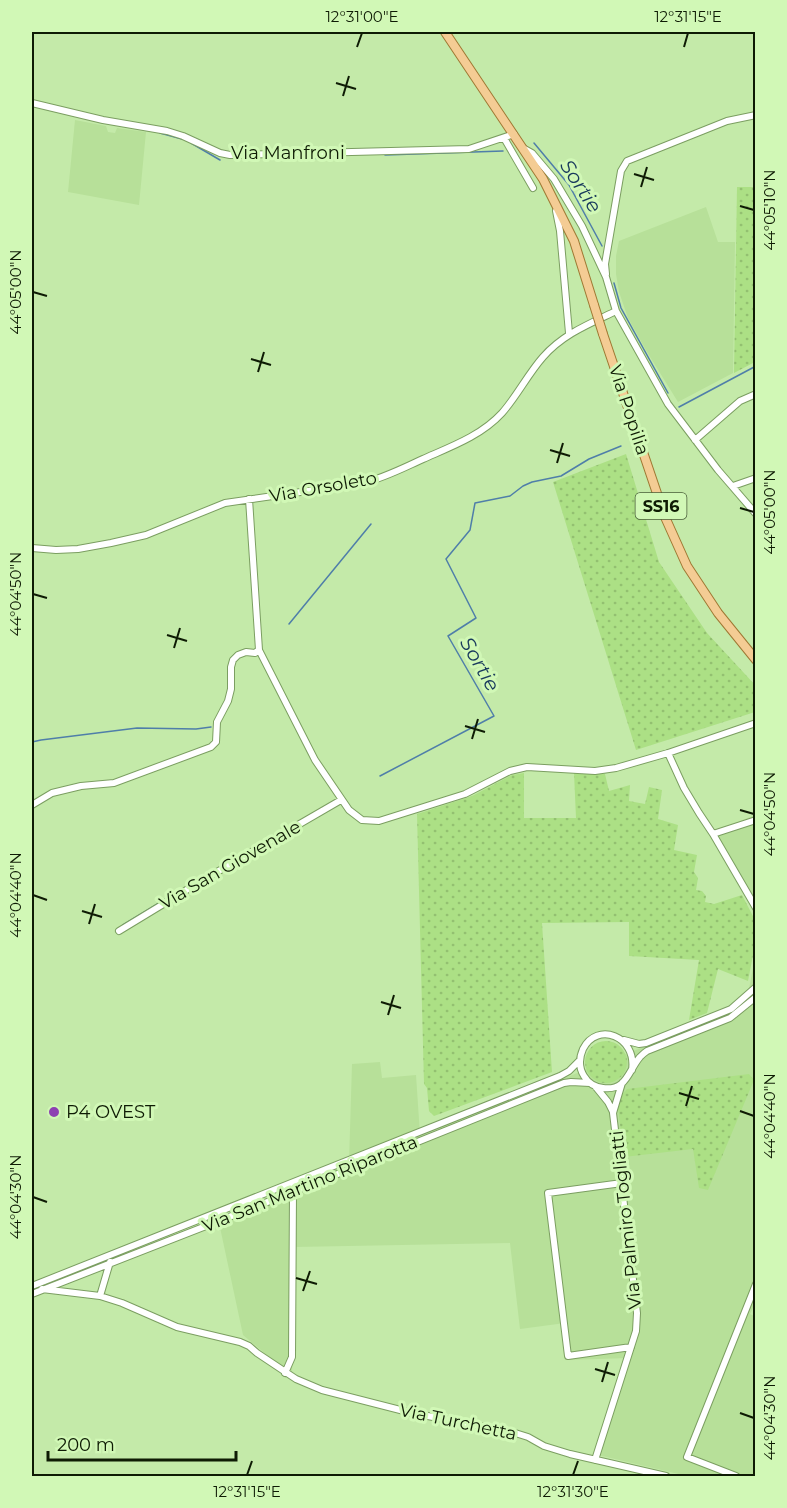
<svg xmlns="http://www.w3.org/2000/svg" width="787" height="1508" font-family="Montserrat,sans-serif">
<defs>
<pattern id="grass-dots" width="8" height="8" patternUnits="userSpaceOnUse" patternTransform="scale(1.5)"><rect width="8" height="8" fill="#ace085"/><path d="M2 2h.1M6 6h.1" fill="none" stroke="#93c071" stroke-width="1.8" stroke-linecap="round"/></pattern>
</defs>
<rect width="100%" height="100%" fill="#c4eaa9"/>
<path fill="#b7e099" d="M75 120 106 126 108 132 115 133 117 128 146 132 139 205 68 192Z
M706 207 718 242H735L733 373 678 402 647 352 628 318 619 292 616 274V256L619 241Z
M755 815V908L714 832Z
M755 958 756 1302 750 1314 756 1317 755 1476H687L598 1455 628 1358 567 1360 565 1323 520 1329 510 1243 294 1247 292 1376 243 1335 218 1218 349 1163 352 1064 380 1062 382 1078 416 1075 420 1135 684 1031 746 1004Z"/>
<path fill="url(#grass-dots)" d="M737 187H755L753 363 734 373Z
M626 454 659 562 707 633 756 686 755 712 636 750 553 482Z
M524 773V818H576L574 773 605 774 609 791 630 785 629 801 645 804 649 787 662 790 658 819 678 825 674 850 697 855 694 872 698 878 696 890 702 891 706 896 705 902 714 904 742 895 755 920V945L748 981 718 969 707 1013 689 1020 699 960 629 956V922L542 923 552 1072 434 1116 429 1111 427 1088 424 1084 417 814 472 796 512 775Z
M585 1062a21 21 0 1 1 42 0a21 21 0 1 1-42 0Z
M749 1074 754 1080 708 1190 699 1188 693 1149 624 1157 618 1108 621 1096 627 1089Z"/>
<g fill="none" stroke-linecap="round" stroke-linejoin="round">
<path stroke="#4f7ea9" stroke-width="1.5" d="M160 133 182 139
M191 143 220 160
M534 143 569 185 602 246
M385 155 503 151
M302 160 329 157
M614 283 621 308 668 393
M679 407 756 366
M289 624 371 524
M32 742 41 740 137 728 196 729 211 727
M380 776 494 716 448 636 476 618 446 559 470 530 475 503 510 496 523 486 532 482 561 476 589 459 621 446
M201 878 213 871
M123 925 169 897"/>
<g stroke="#7b9e61" stroke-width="8">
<path id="minor" d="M32 103 103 120 167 131 183 136 220 153 230 155 469 149 514 134
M504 138 533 188
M523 148 532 153 554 179 582 226 606 277 616 311 668 404 718 470 756 514
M556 211 560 231 569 333
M606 274 605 264 621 171 627 161 727 121 756 115
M695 440 740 401 756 394
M733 486 756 478
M249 499 259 650 315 760 349 810 362 820 379 821 465 794 510 771 527 767 595 771 616 768 668 753 756 723
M32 548 56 550 78 549 111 543 146 535 225 503 363 483C384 478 403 468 423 459 450 447 481 436 502 413 517 396 528 374 543 357 563 334 589 324 616 311
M668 753 684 788 699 813 713 834 756 908
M32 805 52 793 81 786 114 783 211 747 216 742 217 722 228 701 231 689V667L233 660 238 655 246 652 255 653 259 650
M713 834 756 820
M119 931 198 883 341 800
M624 1040 639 1044 646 1043 731 1009 756 987
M632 1070C637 1036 597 1021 583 1049 579 1058 579 1068 584 1076 588 1083 595 1087 603 1088 627 1091 628 1071 640 1057 642 1055 644 1053 647 1051L730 1018 756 997
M595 1086 608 1102 613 1112
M622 1183 548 1193 568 1356 631 1347
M32 1286 560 1076 569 1071 580 1060
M42 1289 100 1296 122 1303 177 1327 240 1342 249 1346 257 1353 296 1379 322 1390 412 1413 512 1432 528 1437 544 1446 570 1454 666 1476
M32 1294 293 1192 564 1083 571 1082 590 1083
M100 1296 110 1262
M285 1373 292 1357 293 1192
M595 1460 636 1331 637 1313 613 1113 622 1083
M736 1476 687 1457 756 1284"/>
</g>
<g stroke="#9f7833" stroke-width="10">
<path id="major" d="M445 32 543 179 574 241 594 305
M603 334 665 517 687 566 718 613 756 660"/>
</g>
<use href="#minor" stroke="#fff" stroke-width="6"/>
<use href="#major" stroke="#f4cc94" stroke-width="8"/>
<g stroke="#9f7833" stroke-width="10" stroke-linecap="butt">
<path id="major-bridge" d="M594 305 603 334"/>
</g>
<use href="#major-bridge" stroke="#f4cc94" stroke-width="8"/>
</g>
<path fill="none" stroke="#0e1b04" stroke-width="2" d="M357 47 362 33M684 47 688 33M336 83 356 89M343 96 349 76M634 174 654 180M641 187 647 167M740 206 754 210M33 292 47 296M251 359 271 365M258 372 264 352M550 450 570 456M557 463 563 443M740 508 754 512M33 594 47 598M167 635 187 641M174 648 180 628M465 726 485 732M472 739 478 719M740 810 754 814M33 895 47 900M82 911 102 917M89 924 95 904M381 1002 401 1008M388 1015 394 995M679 1093 699 1099M686 1106 692 1086M740 1111 754 1116M33 1197 47 1202M296 1278 317 1284M303 1291 310 1271M595 1369 615 1375M602 1382 608 1362M740 1413 754 1418M247 1475 252 1461M573 1475 578 1461"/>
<circle fill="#8d41b2" stroke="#d1f8b6" stroke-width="2" cx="54" cy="1112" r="6"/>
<g text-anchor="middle" stroke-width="6" stroke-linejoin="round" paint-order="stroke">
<rect fill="#d1f8b6" stroke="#485d39" stroke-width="1.5" x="635.5" y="493" width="51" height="26" rx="4.5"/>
<g font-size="16" font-weight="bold" fill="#0e1b04">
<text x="661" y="512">SS16</text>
</g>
<g font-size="18" fill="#0e1b04" stroke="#d1f8b6">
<text x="288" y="159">Via Manfroni</text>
<text transform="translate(629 410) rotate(72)" y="6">Via Popilia</text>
<text transform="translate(323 487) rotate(-10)" y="6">Via Orsoleto</text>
<text transform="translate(230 865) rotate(-30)" y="6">Via San Giovenale</text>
<text transform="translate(310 1184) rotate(-22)" y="6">Via San Martino Riparotta</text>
<text transform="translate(626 1220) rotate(-96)" y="6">Via Palmiro Togliatti</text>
<text transform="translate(458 1422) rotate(12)" y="6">Via Turchetta</text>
</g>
<g font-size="18" fill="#0e1b04" stroke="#d1f8b6" text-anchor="start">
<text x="66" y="1118">P4 OVEST</text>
</g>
<g font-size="20" font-style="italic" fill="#18395c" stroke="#d1f8b6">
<text transform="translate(581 186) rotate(57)" y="7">Sortie</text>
<text transform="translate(480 664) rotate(60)" y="7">Sortie</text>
</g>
</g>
<rect width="787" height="1508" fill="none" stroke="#d1f8b6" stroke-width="66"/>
<path d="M48 1451v9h188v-9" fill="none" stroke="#0e1b04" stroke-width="3"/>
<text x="57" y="1451" font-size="18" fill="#0e1b04" stroke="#d1f8b6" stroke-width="4.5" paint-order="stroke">200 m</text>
<rect x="33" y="33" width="721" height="1442" fill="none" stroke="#0e1b04" stroke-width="2"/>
<g font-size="15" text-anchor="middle" fill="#0e1b04">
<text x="362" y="22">12°31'00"E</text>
<text x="688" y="22">12°31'15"E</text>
<text transform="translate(770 210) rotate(-90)" y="5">44°05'10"N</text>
<text transform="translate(16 292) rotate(-90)" y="5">44°05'00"N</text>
<text transform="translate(770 512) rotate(-90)" y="5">44°05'00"N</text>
<text transform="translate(16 594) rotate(-90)" y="5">44°04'50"N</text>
<text transform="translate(770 814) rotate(-90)" y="5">44°04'50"N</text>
<text transform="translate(16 895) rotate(-90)" y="5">44°04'40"N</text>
<text transform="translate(770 1116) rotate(-90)" y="5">44°04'40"N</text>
<text transform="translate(16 1197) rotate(-90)" y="5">44°04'30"N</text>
<text transform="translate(770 1418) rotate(-90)" y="5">44°04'30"N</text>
<text x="247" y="1497">12°31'15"E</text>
<text x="573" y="1497">12°31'30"E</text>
</g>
</svg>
